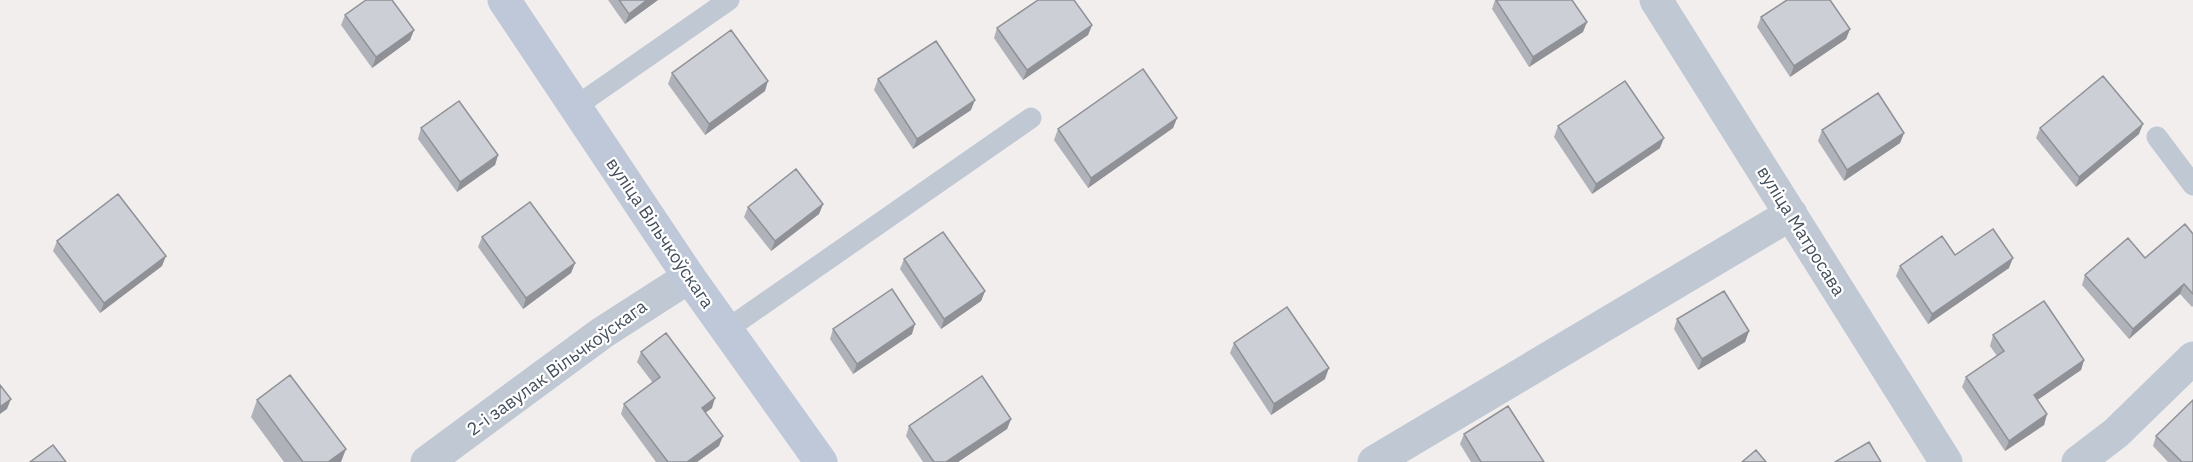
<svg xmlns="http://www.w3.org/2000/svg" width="2193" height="462" font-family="'IBM Plex Sans',sans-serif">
<rect width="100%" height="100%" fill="#f1eeed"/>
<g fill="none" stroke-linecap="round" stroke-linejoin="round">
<path stroke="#c0c8d4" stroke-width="21" d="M575 107 729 0
M2157 137 2193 185
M726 330 1031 118"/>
<path stroke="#c0c8d4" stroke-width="33" d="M1656 0 1946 462
M427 462 602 333 689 277
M1374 462 1791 214
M2078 462 2116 433 2193 358"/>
<path stroke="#bec8d9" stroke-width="33" d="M504 0 689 277 821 462"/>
</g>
<path fill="#afb2b8" d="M608 0H658L625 24Z
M1495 0H1572L1583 32 1529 67 1492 9Z
M345 15 414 30 410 40 372 68 341 25Z
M1761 17 1850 29 1846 39 1790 77 1757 27Z
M1092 25 1088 35 1023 80 994 38 997 28Z
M672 73 765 91 705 135 668 84Z
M878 79 971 110 913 149 874 90Z
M1177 118 1173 128 1088 188 1054 140 1058 129Z
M1558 126 1660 148 1592 194 1554 137Z
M421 128 498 155 495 165 457 192 418 139Z
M2040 128 2139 134 2076 187 2036 138Z
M1822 130 1904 133 1900 143 1844 181 1818 141Z
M823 204 819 214 771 251 744 217 748 207Z
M2193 234V306L2192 307 2180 294 2129 339 2082 285 2085 275 2145 258Z
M482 237 575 263 571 273 523 309 478 247Z
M57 241 162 266 100 313 53 251Z
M1955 255 2009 268 1928 324 1896 276 1900 266Z
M904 259 985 291 981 301 941 329 900 269Z
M1677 319 1749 331 1745 342 1698 370 1674 329Z
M833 329 912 334 853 374 830 339Z
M1993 335 2084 360 2081 370 2037 400 2047 414 2044 425 2005 451 1962 387 1966 377 1997 356 1990 346Z
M1234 343 1325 379 1271 415 1230 353Z
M641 352 712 408 705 413 719 446 697 462H656L621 414 624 404 653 383 637 362Z
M257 400 341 462H284L251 417Z
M1011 419 1007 429 958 462H923L906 436 909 426Z
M1464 434 1544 462H1471L1460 444Z
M2156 436 2193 462H2168L2153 446Z"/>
<path fill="#8f9196" d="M647 0H658L625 24 629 14Z
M1587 22 1583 32 1529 67 1533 57Z
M1092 25 1088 35 1023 80 1027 70Z
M1850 29 1846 39 1790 77 1794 66Z
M414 30 410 40 372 68 376 57Z
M768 81 765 91 705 135 709 124Z
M975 100 971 110 913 149 917 139Z
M1177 118 1173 128 1088 188 1091 178Z
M2143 124 2139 134 2076 187 2079 177Z
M1904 133 1900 143 1844 181 1847 170Z
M1664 138 1660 148 1592 194 1596 184Z
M498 155 495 165 457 192 460 182Z
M823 204 819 214 771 251 775 241Z
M166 256 162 266 100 313 104 303Z
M2013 258 2009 268 1928 324 1932 314Z
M575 263 571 273 523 309 526 298Z
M2184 284 2180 294 2129 339 2133 329Z
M985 291 981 301 941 329 944 319Z
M915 324 912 334 853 374 857 364Z
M1749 331 1745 342 1698 370 1702 359Z
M2084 360 2081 370 2030 405 2034 395Z
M1329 368 1325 379 1271 415 1274 404Z
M715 398 712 408 698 418 702 408Z
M11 399 7 409 0 414V407Z
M2047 414 2044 425 2005 451 2009 441Z
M1011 419 1007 429 958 462H946Z
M723 436 719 446 697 462H687Z
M346 449 341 462H328Z"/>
<path fill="#cccfd6" stroke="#8f9196" stroke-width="1.5" d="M366 0H392L414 30 376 57 345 15Z
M619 0H647L629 14Z
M1038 0H1074L1092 25 1027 70 997 28Z
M1496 0H1572L1587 22 1533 57Z
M1787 0H1830L1850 29 1794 66 1761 17Z
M731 30 768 81 709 124 672 73Z
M936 41 975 100 917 139 878 79Z
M1143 69 1177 118 1091 178 1058 129Z
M2103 76 2143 124 2079 177 2040 128Z
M1625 81 1664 138 1596 184 1558 126Z
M1878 93 1904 133 1847 170 1822 130Z
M459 101 498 155 460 182 421 128Z
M796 169 823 204 775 241 748 207Z
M118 194 166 256 104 303 57 241Z
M530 202 575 263 526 298 482 237Z
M2185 224 2193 234V294L2184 284 2133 329 2085 275 2128 238 2145 258Z
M1993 229 2013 258 1932 314 1900 266 1942 236 1955 255Z
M943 232 985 291 944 319 904 259Z
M892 289 915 324 857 364 833 329Z
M1724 291 1749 331 1702 359 1677 319Z
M2044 301 2084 360 2034 395 2047 414 2009 441 1966 377 2004 351 1993 335Z
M1287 307 1329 368 1274 404 1234 343Z
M666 333 715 398 702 408 723 436 687 462H668L624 404 660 377 641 352Z
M290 375 346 449 328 462H303L257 400Z
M982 376 1011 419 946 462H934L909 426Z
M0 385 11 399 0 407Z
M2193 400V462H2182L2156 436Z
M1508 406 1544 462H1481L1464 434Z
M1869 442 1881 462H1835Z
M53 445 66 462H30Z
M1756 450 1766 462H1742Z"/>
<g text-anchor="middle" stroke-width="4.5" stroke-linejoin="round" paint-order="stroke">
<g font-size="18" fill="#444f5d" stroke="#fff">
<text transform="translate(1801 231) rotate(58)" y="6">вуліца Матросава</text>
<text transform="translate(660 233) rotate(56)" y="6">вуліца Вільчкоўскага</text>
<text transform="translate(557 368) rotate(-36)" y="6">2-і завулак Вільчкоўскага</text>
</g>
</g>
</svg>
